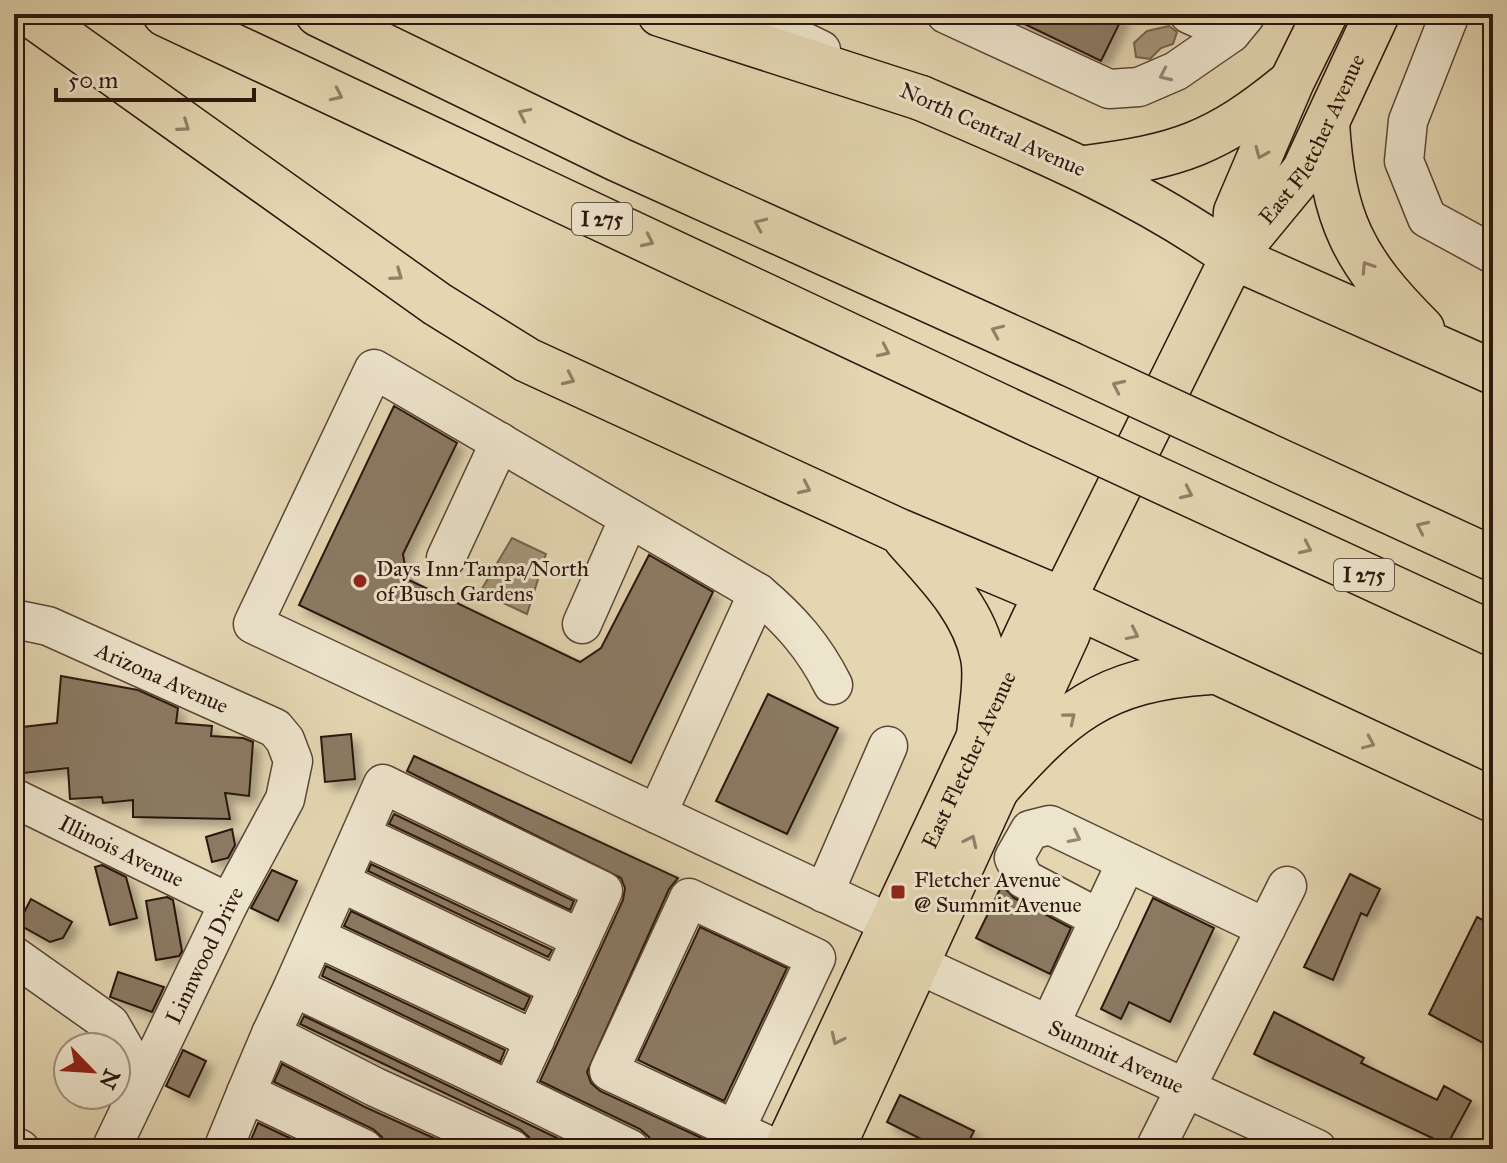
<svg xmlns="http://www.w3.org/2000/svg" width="1507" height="1163" font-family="'IM FELL Great Primer',serif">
<defs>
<filter id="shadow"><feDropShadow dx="7" dy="7" stdDeviation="4" flood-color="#0004"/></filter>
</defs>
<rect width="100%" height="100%" fill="#e3d6b1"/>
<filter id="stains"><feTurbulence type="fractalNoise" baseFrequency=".0025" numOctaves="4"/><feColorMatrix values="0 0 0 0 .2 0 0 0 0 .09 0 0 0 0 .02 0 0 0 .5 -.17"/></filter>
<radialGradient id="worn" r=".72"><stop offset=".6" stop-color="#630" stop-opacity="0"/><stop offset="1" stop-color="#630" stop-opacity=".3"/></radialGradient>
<path fill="#a5957a" stroke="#75624f" stroke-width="2" d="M1169 26 1177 32 1173 44 1161 48 1150 59 1136 57 1134 43 1147 31Z
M512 538 546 554 527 614 480 592Z"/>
<path fill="#8b7a63" stroke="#2c160e" stroke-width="2" filter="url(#shadow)" d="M1004 14H1124L1101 61Z
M394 406 457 443 403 554 407 579 580 662 601 648 649 555 713 592 631 763 299 605Z
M61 676 138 690 178 708 176 723 212 726 211 736 243 738 253 742 249 796 225 793 230 819 133 817V800L103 803 102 797 70 799 68 768 14 774V728L57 723Z
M768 694 838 728 787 834 716 801Z
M351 734 355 779 325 782 321 737Z
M414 756 678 878 669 889 587 1072 591 1083 600 1091 706 1140 701 1149H652L649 1137 640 1129 540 1081 623 900 625 888 621 878 407 771Z
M394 814 574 901 570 910 389 824Z
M232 829 235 845 228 858 212 862 206 837Z
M371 864 552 950 548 957 368 871Z
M102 865 126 877 137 918 110 925 95 867Z
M272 870 297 881 278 921 251 908Z
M1350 874 1380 889 1367 916 1361 913 1333 980 1304 967Z
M1002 885 1014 898 1071 928 1050 974 976 938Z
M167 897 173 900 182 951 179 956 156 960 146 901Z
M1153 898 1214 928 1170 1022 1129 1002 1121 1019 1101 1009Z
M31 899 72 922 63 938 50 942 18 924Z
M351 911 530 997 524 1010 344 926Z
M1477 917 1493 925V1029L1485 1044 1429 1014Z
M700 927 787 968 724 1101 638 1060Z
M326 966 505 1050 500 1062 322 976Z
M118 972 164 987 152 1012 110 997Z
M1274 1012 1364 1058 1361 1063 1437 1100 1444 1086 1471 1101 1447 1145 1254 1054Z
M304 1016 501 1111 580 1149H533L529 1137 520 1129 300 1024Z
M183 1050 206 1061 189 1097 166 1086Z
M282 1064 365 1107 458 1149H386L382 1137 373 1129 274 1082Z
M900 1095 974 1131 965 1149H926L929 1143 887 1122Z
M258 1123 313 1149H247Z"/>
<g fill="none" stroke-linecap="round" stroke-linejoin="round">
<g stroke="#5a4637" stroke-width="41">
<g id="minor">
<path d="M747 14 821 50"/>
<path d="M946 14 1109 89 1139 87 1176 71 1231 33"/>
<path d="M1189 14 1231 33 1245 16"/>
<path d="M1450 14 1408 121 1404 161 1427 218 1493 254"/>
<path d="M446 558 500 442"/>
<path id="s1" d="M14 619 48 626 275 728 285 740 293 761 285 799 229 903 111 1149"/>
<path d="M582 624 629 518"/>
<path d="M833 685C814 647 791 621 758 593L374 369 253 624 891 924"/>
<path id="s2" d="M14 798 229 903"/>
<path d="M657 814 758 593"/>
<path d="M361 835 581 939"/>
<path d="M340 882 559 987"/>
<path d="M824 893 888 746"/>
<path d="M1100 919 1024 879 1014 858 1030 830 1050 825 1266 928"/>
<path d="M316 937 535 1040"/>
<path d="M14 956 110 1024 129 1057 137 1091"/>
<path id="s3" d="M915 963 1317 1149"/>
<path d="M293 987 383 784 603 891 511 1091 293 987 271 1034 375 1087 511 1149"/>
<path d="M1050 1024 1126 863"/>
<path d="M511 1091 630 1149"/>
<path d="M246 1093 271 1034"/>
<path d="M14 1146 20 1149"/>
<path d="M223 1149 246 1093 364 1149"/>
<path d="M726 1149 735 1130 816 958 689 898 609 1071 776 1149"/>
<path d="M1155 1149 1287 886"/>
</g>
</g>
<g stroke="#2c160e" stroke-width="47">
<g id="major">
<path d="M921 98C1030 145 1136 188 1233 257"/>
<path d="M1085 168C1178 156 1216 144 1290 83"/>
<path d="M1233 257 1236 212 1292 81 1325 14"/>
<path id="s4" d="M786 1149 1035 617 1063 600 1233 257 1304 171 1377 14"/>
<path d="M832 1149 1068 633 1063 600"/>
</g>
</g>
<g stroke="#2c160e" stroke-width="47">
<path id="highway" d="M30 14 437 304 527 360 899 531 1063 600 1493 800
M165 14 1040 425
M318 14 617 159 1068 363
M660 14 921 98
M1327 123C1333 220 1353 260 1422 329
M1233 257 1493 372
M1264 454 1493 559
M1235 515 1493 634
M906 539C936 573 974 610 983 657 988 681 980 713 979 738
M994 792C1064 713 1102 679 1210 672"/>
</g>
<use href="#minor" stroke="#ede4cc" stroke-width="38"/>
<use href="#major" stroke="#e3d6b1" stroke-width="44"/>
<use href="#highway" stroke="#e3d6b1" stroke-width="44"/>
<g stroke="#2c160e" stroke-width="47" stroke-linecap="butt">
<path id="highway-bridge" d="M1068 363 1264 454
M1040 425 1235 515"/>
</g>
<use href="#highway-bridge" stroke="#e3d6b1" stroke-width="44"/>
</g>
<defs><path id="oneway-chevron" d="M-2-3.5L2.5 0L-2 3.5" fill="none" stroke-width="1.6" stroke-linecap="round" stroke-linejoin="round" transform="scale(2)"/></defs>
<g stroke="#968776">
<use href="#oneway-chevron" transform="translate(1165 75) rotate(155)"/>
<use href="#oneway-chevron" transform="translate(1075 837) rotate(27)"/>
</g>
<g stroke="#918068">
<use href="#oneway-chevron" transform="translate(337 95) rotate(25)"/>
<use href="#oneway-chevron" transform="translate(524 114) rotate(-154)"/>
<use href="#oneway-chevron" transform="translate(184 126) rotate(35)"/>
<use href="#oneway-chevron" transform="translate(1261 153) rotate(113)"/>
<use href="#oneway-chevron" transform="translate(760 224) rotate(-156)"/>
<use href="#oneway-chevron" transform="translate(648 241) rotate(25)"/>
<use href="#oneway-chevron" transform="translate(1367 267) rotate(-123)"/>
<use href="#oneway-chevron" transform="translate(397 275) rotate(36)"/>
<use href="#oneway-chevron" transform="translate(997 331) rotate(-156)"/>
<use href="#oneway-chevron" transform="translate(884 351) rotate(25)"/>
<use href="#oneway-chevron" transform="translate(569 379) rotate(25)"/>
<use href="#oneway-chevron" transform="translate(1118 386) rotate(-155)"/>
<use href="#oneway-chevron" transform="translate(805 488) rotate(25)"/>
<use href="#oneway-chevron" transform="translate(1187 493) rotate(25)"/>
<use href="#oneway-chevron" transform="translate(1422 527) rotate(-155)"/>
<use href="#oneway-chevron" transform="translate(1306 548) rotate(25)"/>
<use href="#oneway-chevron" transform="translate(1133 634) rotate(26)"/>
<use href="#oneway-chevron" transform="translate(1070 718) rotate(-39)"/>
<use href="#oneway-chevron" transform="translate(1369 743) rotate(24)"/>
<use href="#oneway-chevron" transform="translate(971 841) rotate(-65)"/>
<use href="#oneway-chevron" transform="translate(837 1039) rotate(115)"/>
</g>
<g fill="#8f2418" stroke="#ede4cc" stroke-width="3">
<circle cx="360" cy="581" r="8"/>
<rect x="890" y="884" width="16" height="16" rx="4"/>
</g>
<g text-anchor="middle" stroke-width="6" stroke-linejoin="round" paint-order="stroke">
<g fill="#ede4cc" stroke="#665447" stroke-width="2">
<rect x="572" y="203" width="60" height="32" rx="6"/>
<rect x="1334" y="559" width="60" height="32" rx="6"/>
</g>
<g font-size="20" font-weight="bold" fill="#2c160e">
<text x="602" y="226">I 275</text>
<text x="1364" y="582">I 275</text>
</g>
<g font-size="22" fill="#2c160e" stroke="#ede4cc">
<text transform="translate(993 129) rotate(24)" y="8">North Central Avenue</text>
<text dy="8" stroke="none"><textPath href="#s4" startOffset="1146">East Fletcher Avenue</textPath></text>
<text dy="8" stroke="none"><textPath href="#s1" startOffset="160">Arizona Avenue</textPath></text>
<text dy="8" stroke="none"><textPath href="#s4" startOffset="430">East Fletcher Avenue</textPath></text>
<text dy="8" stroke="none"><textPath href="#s2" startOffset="120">Illinois Avenue</textPath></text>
<text transform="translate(204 955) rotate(-64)" y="8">Linnwood Drive</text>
<text dy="8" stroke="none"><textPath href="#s3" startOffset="222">Summit Avenue</textPath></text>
</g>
<g font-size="22" fill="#2c160e" stroke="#ede4cc" text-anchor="start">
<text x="376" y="576">Days Inn Tampa/North<tspan x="376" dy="25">of Busch Gardens</tspan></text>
<text x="914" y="887">Fletcher Avenue<tspan x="914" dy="25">@ Summit Avenue</tspan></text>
</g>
</g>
<rect width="1507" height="1163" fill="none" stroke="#e3d6b1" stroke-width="48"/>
<rect x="16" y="16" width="1475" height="1131" fill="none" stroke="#2c160e" stroke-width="4"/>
<rect x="24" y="24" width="1459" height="1115" fill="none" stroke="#2c160e" stroke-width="2"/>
<g transform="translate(92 1071) rotate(115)"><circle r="38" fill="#ede4cc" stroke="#a09280" stroke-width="2"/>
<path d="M0-6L14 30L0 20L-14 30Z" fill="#8f2418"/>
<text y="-12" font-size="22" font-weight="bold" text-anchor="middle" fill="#2c160e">N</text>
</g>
<path d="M56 88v12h198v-12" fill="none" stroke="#2c160e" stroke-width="4"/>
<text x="68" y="88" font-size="24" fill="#2c160e" stroke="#ede4cc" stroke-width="6" paint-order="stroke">50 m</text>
<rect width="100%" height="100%" filter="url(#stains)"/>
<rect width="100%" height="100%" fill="url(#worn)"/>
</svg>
